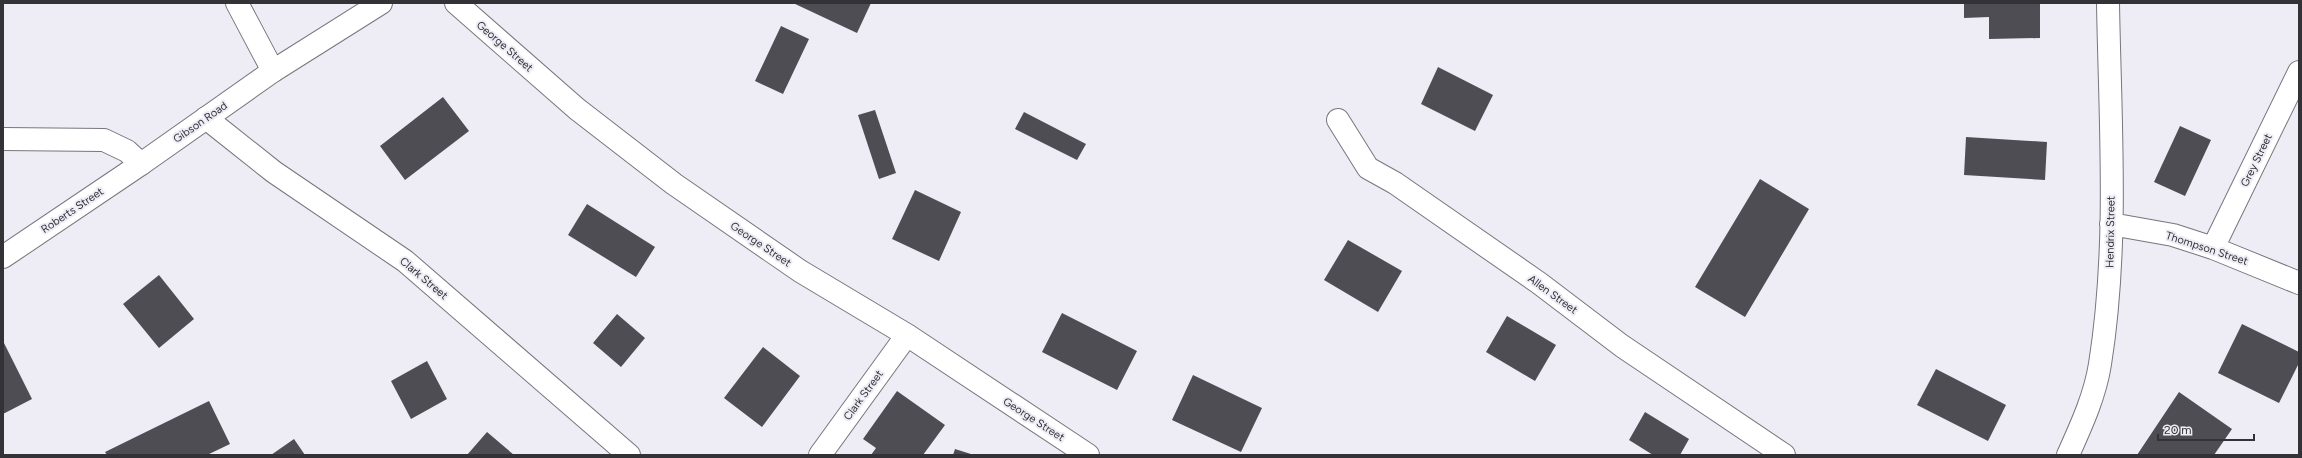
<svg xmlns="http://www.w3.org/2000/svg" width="2302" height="458" font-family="Figtree,sans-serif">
<rect width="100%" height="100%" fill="#eeedf6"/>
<path fill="#4e4d54" d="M793 3H871L857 33Z
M1964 3H2040V38L1989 39V17L1964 18Z
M781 26 809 39 783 94 755 81Z
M1438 67 1493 95 1475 131 1421 104Z
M443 97 469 131 405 180 380 146Z
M875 110 896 173 879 179 858 115Z
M1024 112 1086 144 1077 160 1015 129Z
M2180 126 2211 140 2185 196 2154 182Z
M1966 137 2047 142 2045 180 1964 175Z
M1760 179 1809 209 1745 317 1695 287Z
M915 190 961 212 939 261 892 239Z
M587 204 655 247 636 277 568 235Z
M1348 240 1402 271 1378 312 1324 280Z
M159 275 194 319 159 348 123 304Z
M1062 313 1137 351 1117 390 1042 352Z
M617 314 645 338 621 367 593 343Z
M1507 316 1556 345 1535 381 1486 352Z
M2242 324 2299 352V363L2279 403 2218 373Z
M3 341 32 399 3 414Z
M763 347 800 376 762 427 724 398Z
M427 361 447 399 411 419 391 381Z
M1936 369 2006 405 1988 441 1917 405Z
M1193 375 1262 408 1241 452 1172 420Z
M897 391 945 425 923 455H871L876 448 863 439Z
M2179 392 2232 429 2214 455H2137Z
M209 401 230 444 207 455H107L105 452Z
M1645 412 1689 439 1680 455H1653L1629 440Z
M487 432 514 455H467Z
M294 439 305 455H271Z
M955 449 974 455H953Z"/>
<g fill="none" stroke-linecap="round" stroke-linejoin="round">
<g stroke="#77767e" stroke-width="24">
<path id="street" d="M237 3 273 71
M456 3 577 109 674 184 800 271 907 335 1088 455
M206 118 274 172 405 261 629 455
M1338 120 1368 168 1395 183 1539 283 1622 346 1784 455
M2111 224 2173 235 2213 248 2299 283
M2213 248 2299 72
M3 257 141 164
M820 455 907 335
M2068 455C2081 426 2095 396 2100 364 2119 245 2110 122 2108 3"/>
</g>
<g stroke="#77767e" stroke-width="24">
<path id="secondary" d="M3 139 104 140 127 151 141 164 273 71 381 3"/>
</g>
<use href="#street" stroke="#fff" stroke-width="22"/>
<use href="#secondary" stroke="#fff" stroke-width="22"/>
</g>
<g text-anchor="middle" stroke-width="4" stroke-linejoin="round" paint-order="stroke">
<g font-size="11" fill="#333236" stroke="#eeedf6">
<text transform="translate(505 46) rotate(41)" y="4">George Street</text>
<text transform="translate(200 122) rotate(-35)" y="4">Gibson Road</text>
<text transform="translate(2256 160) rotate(-64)" y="4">Grey Street</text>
<text transform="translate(72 210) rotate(-34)" y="4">Roberts Street</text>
<text transform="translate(2110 232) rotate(-89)" y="4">Hendrix Street</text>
<text transform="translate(761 244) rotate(34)" y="4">George Street</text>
<text transform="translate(2207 248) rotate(18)" y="4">Thompson Street</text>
<text transform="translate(424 278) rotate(40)" y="4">Clark Street</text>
<text transform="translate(1553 294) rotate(36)" y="4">Allen Street</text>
<text transform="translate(863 395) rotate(-54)" y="4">Clark Street</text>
<text transform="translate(1034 419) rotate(33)" y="4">George Street</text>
</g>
</g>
<rect width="2302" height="458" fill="none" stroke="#333236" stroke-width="8"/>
<path d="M2158 434v6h96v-6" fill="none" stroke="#333236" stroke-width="2"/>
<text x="2164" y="434" font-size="12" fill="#333236" stroke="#eeedf6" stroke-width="3" paint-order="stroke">20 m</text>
</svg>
